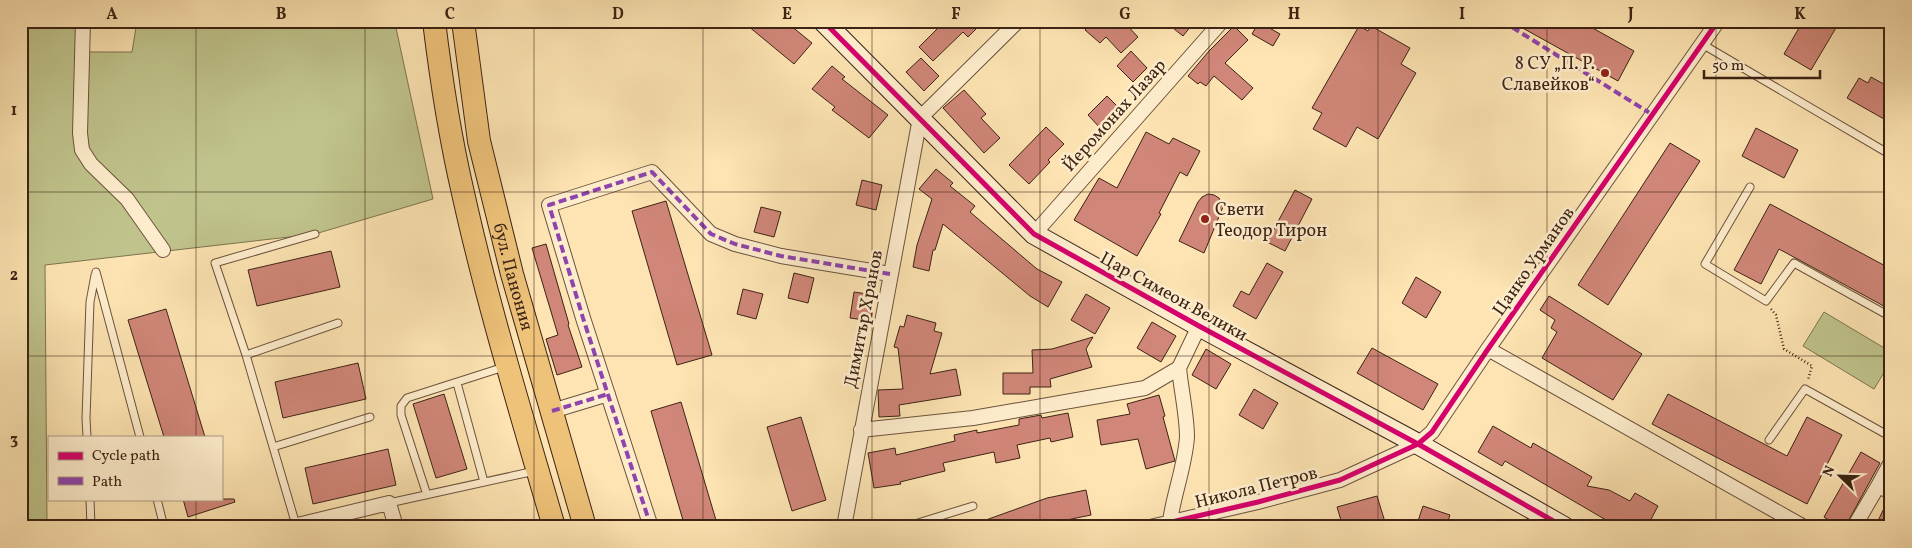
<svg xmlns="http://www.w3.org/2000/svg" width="1912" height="548" font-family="Vollkorn,serif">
<rect width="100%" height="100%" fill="#fde4b2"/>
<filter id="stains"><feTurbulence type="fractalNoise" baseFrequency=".004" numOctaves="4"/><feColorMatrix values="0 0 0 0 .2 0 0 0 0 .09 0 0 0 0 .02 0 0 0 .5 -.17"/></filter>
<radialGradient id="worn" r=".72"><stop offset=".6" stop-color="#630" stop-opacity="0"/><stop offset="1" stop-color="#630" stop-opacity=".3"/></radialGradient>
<path fill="#c0c48c" stroke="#7e7450" d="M21 21H83L82 52H132L137 21H393L396 28 433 199 315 234 45 265 47 527H21Z
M1824 312 1891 352V361L1874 389 1803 346Z"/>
<path fill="#d08678" stroke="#3c2314" d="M742 21H785L812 43 794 64Z
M945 21H984L968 37 963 32 933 61 919 47Z
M1093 21H1123L1138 37 1121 53 1106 37 1100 43 1085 30Z
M1164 21H1195L1183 36Z
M1510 21H1580L1634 51 1618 81Z
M1803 21H1840L1811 70 1784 54Z
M1259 22 1280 34 1273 46 1252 34Z
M1234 26 1248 40 1225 63 1253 88 1242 100 1214 76 1206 86 1200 82 1198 84 1188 76 1209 51Z
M1359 26 1368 31 1371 26 1410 48 1401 64 1416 73 1378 139 1357 127 1346 147 1313 129 1322 113 1312 108Z
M1131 51 1147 68 1133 82 1117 66Z
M921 58 939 76 924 91 906 72Z
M832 66 845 77 842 79 888 115 869 138 832 110 835 107 812 89Z
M1871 77 1891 88V123L1847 98 1859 78 1868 83Z
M964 90 986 114 981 118 1000 138 984 153 943 108Z
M1107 96 1121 110 1102 130 1088 115Z
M1046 127 1064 144 1048 160 1050 162 1029 184 1009 165Z
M1756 128 1798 150 1784 178 1742 156Z
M1146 132 1169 144 1173 138 1200 151 1187 176 1180 172 1159 213 1161 214 1137 256 1074 220 1099 178 1117 188Z
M1670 143 1700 161 1608 305 1578 285Z
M936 169 953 183 950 186 975 206 970 212 1037 269 1062 282 1048 307 1030 296 943 224 935 250H933L929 271 913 267 917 245 932 199 919 189Z
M862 180 882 185 876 210 856 205Z
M1295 190 1312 199 1285 251 1267 242Z
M1208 194 1214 195 1219 198 1223 207 1204 253 1179 241 1198 202 1202 197Z
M666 201 712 355 677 365 632 211Z
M1770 204 1891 269V310L1779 249 1761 284 1734 270Z
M761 207 781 212 774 237 754 232Z
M546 244 569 324 568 325 582 367 557 375 546 339 558 335 532 248Z
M331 251 340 287 257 306 248 270Z
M1267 263 1283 272 1256 319 1233 306 1241 291 1249 295Z
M794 273 814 278 808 303 788 298Z
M1416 277 1441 292 1426 318 1402 303Z
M743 289 763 294 756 319 737 314Z
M854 292 874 295 871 321 850 318Z
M1086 294 1110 308 1095 334 1071 320Z
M1549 296 1642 354 1613 400 1542 358 1557 332 1551 328 1555 320 1540 310Z
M166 309 205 437H164L128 320Z
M907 315 936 323 934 331 942 333 930 374 956 369 961 395 899 405 900 416 879 417 878 390 903 389 898 348 894 347 900 326 904 327Z
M1152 322 1176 336 1161 362 1137 348Z
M1093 337 1086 349 1092 367 1050 379 1051 387H1030V394H1003V373H1033L1032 350 1052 349Z
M1372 348 1438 384 1423 410 1357 373Z
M1206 349 1231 364 1216 389 1192 375Z
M358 363 366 399 283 418 275 382Z
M1254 389 1278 403 1263 429 1239 415Z
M444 394 467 469 436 478 413 404Z
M1668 394 1787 456 1807 417 1842 435 1807 504 1652 424Z
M1159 395 1165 416 1163 417 1175 461 1146 469 1138 439 1101 445 1097 420 1130 414 1127 404Z
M681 402 718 527H685L651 411Z
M1068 413 1073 437 1051 442 1050 438 1017 445 1020 458 996 463 994 452 943 463 945 471 900 482 901 484 874 488 868 453 895 448 896 455 955 441 954 435 977 430V433L1019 425V419L1041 415 1042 418Z
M801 417 826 500 792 511 767 427Z
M1493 426 1531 448 1533 443 1592 477 1587 486 1609 490 1630 501 1635 493 1658 506 1647 527H1618L1505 461 1502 466 1478 452Z
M388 449 396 485 313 504 305 468Z
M1861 452 1880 463 1845 527H1840L1824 517Z
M1086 490 1091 515 1052 523 1053 527H973L972 525 1047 498Z
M1377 496 1385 522 1368 527H1343L1337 507Z
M183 499H234L235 502 188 517Z
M1888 500 1891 501V527H1875Z
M1423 506 1450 515 1446 527H1416Z"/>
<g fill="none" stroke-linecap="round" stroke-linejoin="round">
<g stroke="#6c533c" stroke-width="9">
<path id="lane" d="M1702 44 1891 155
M1750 187 1705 264 1766 301 1794 263 1891 317
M96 272 140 437
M246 355 338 323
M457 383 484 482
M87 437 86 418 90 302 95 275
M1769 440 1805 389 1891 437
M273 447 370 417
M427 495 401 415V406L407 398 504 367
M90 499 91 527
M157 499 164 527
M389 503 535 471
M296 525 246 355 215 263 315 234
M905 527 973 506"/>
</g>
<g stroke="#6c533c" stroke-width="16">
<path id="street" d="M83 21 80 133 82 150 91 164 127 199 163 250
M1034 234 1222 21
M1488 349 1804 527
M552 411 608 394
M861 430 973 418 1145 388 1179 368 1199 326
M1878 486 1891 462
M1170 521C1174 493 1185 466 1187 437 1187 416 1181 389 1179 368
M289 527 389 503 396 527
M651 527 583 318 549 205 652 172 711 234 735 244 781 256 890 274
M844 527 920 118 1018 21
M1150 527 1258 502 1340 480 1418 444 1432 432 1488 349 1718 21
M1854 527 1878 486 1891 492"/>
</g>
<g stroke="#3c2314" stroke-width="22">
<path id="secondary" d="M823 21 1034 234 1199 326 1418 444 1564 527"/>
</g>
<g stroke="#3c2314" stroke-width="24">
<g id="primary">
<path d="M434 21C441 79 450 137 463 193 488 306 522 416 554 527"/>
<path id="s1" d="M463 21 479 141 512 274 585 527"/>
</g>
</g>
<path stroke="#3c2314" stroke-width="2.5" stroke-dasharray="1 2.5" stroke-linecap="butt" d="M1771 309 1776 315 1784 349 1812 366 1808 380"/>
<use href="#lane" stroke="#feedcd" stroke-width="7"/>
<use href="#street" stroke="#feedcd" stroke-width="14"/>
<use href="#secondary" stroke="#feedcd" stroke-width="20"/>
<use href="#primary" stroke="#eec279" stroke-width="22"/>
<path stroke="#8e44ad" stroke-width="4" stroke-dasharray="8 4" stroke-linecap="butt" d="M1502 21 1653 115
M552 411 608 394
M651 527 583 318 549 205 652 172 711 234 735 244 781 256 890 274"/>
<g stroke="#feedcd" stroke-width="8">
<path id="cycleway" d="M823 21 1034 234 1199 326 1418 444 1564 527
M1150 527 1258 502 1340 480 1418 444 1432 432 1488 349 1718 21"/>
</g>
<use href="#cycleway" stroke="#d6006c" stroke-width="5"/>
</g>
<path fill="none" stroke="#3c2314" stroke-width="1" stroke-opacity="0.55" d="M196 21V437M365 21V527M534 21V527M703 21V527M872 21V527M1040 21V527M1209 21V527M1378 21V527M1547 21V527M1716 21V527M21 192H1891M21 356H1891M196 499V527"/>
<g fill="#8f2418" stroke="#feedcd" stroke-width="2">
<circle cx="1605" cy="73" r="5"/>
<circle cx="1205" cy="219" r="5"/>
</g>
<g text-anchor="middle" stroke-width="5" stroke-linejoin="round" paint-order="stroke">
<g font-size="18" fill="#3c2314" stroke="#feedcd" text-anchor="end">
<text x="1595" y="69">8 СУ „П. Р.<tspan x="1595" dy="21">Славейков“</tspan></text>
<text x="1215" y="215" text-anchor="start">Свети<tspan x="1215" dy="21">Теодор Тирон</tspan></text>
</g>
<g font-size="18" fill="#3c2314" stroke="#feedcd">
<text transform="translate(1114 115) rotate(-48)" y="6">Йеромонах Лазар</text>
<text transform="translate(1533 261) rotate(-55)" y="6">Цанко Урманов</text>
<text dy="6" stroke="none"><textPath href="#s1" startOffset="261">бул. Панония</textPath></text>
<text transform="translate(1174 296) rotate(29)" y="6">Цар Симеон Велики</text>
<text transform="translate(863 319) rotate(-79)" y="6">Димитър Хранов</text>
<text transform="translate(1256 487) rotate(-14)" y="6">Никола Петров</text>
</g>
</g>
<rect width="1912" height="548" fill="none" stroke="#fde4b2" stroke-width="55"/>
<rect x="48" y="436" width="175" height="65" fill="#feedcd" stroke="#b09c83"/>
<rect x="58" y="452" width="25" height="8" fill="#d6006c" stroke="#b09c83"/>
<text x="92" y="460" font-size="15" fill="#3c2314">Cycle path</text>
<rect x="58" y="477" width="25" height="8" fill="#8e44ad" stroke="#b09c83"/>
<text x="92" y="486" font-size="15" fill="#3c2314">Path</text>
<g transform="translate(1840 476) rotate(293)" stroke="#feedcd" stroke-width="4" paint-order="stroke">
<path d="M0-4L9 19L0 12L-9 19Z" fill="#3c2314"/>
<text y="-8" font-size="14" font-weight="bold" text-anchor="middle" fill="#3c2314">N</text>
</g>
<path d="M1704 70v8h116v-8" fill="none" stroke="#3c2314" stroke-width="2.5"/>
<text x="1712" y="70" font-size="15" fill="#3c2314" stroke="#feedcd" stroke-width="4" paint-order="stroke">50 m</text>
<rect x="28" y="28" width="1856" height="492" fill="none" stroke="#3c2314" stroke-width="2"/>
<g font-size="16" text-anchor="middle" font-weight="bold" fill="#3c2314">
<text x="112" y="19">A</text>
<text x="281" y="19">B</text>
<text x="450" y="19">C</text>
<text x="618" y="19">D</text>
<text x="787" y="19">E</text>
<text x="956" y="19">F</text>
<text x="1125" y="19">G</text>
<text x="1294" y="19">H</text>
<text x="1462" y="19">I</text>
<text x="1631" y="19">J</text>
<text x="1800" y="19">K</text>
<text x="14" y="115">1</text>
<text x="14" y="280">2</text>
<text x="14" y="444">3</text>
</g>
<rect width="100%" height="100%" filter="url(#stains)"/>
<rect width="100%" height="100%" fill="url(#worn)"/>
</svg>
